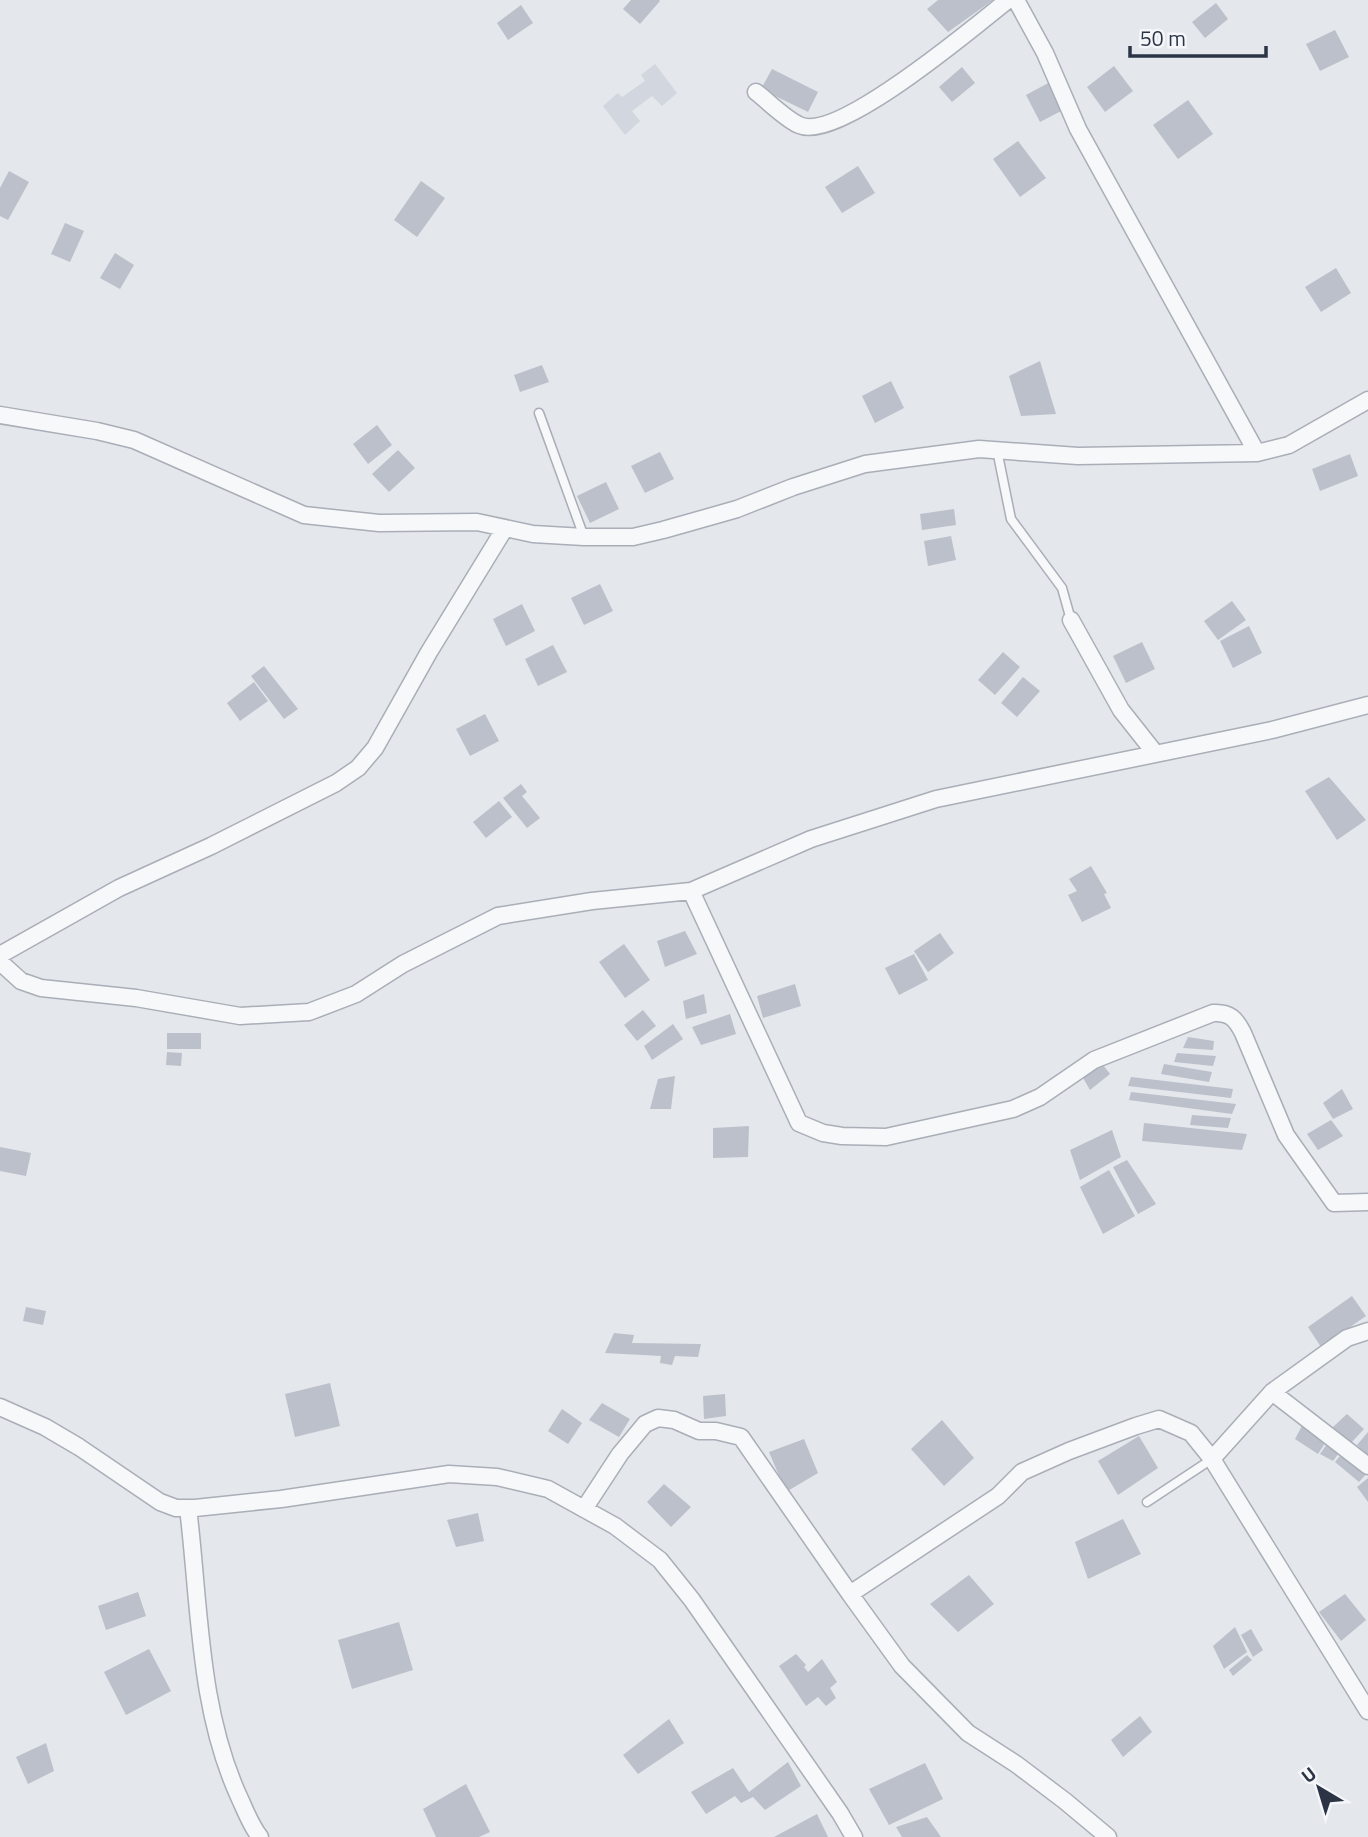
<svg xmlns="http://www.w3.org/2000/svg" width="1368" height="1837" font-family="'Titillium Web',sans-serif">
<rect width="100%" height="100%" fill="#e4e7ec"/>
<path fill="#d2d6de" d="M655 64 677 93 662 106 652 96 632 111 640 121 625 135 603 106 618 93 622 97 645 81 641 75Z"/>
<path fill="#bbc0ca" d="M631 0H659L660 1 640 24 623 9Z
M938 0H993L948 32 927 9Z
M1216 3 1228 19 1205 38 1192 22Z
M521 5 533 23 508 40 497 23Z
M1335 30 1349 57 1320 71 1306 44Z
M1114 66 1133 91 1105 112 1087 87Z
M962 67 975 83 952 102 939 87Z
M772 69 818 92 808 112 761 89Z
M1050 82 1065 109 1040 122 1026 95Z
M1188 100 1213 134 1178 159 1153 125Z
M1018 141 1046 178 1020 197 993 159Z
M858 166 875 193 842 213 825 187Z
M9 171 29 182 8 220 0 216V188Z
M421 181 445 198 417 237 394 220Z
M65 223 84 231 70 262 51 254Z
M115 253 134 265 120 289 100 278Z
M1336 268 1351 293 1321 312 1305 287Z
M1040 361 1056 414 1021 416 1009 376Z
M542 365 549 382 520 392 514 375Z
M891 381 904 408 875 423 862 396Z
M377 425 392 445 368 464 353 444Z
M398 450 415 468 389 492 372 474Z
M660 452 674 479 645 493 631 466Z
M1350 454 1358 476 1320 491 1312 469Z
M606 482 619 509 590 523 577 496Z
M954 509 956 525 922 530 920 514Z
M951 536 956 560 928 566 924 541Z
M600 584 613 611 584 625 571 598Z
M1232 601 1246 620 1218 640 1204 621Z
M522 604 535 631 506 646 493 619Z
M1249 626 1262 653 1233 668 1220 641Z
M1142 642 1155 669 1126 683 1113 656Z
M553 645 567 672 538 686 525 659Z
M1003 652 1020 667 995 695 978 680Z
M264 666 298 709 284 719 251 676Z
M1023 677 1040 691 1017 717 1001 703Z
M254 682 268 701 240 721 227 703Z
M485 714 499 741 470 756 456 729Z
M1329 777 1366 820 1337 840 1305 791Z
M521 784 527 792 522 796 540 818 527 828 503 798Z
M499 801 512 817 486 838 473 822Z
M1091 866 1107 893 1104 894 1111 908 1082 922 1068 895 1077 891 1069 879Z
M685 931 697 954 665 967 657 941Z
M940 933 954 953 928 972 914 951Z
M624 944 650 980 625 998 599 962Z
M914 954 928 980 899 995 885 968Z
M795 984 801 1006 763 1018 757 996Z
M704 994 707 1013 686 1019 683 1001Z
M643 1010 656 1026 637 1041 624 1025Z
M730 1014 736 1034 701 1045 692 1027Z
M673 1024 683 1039 652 1060 644 1046Z
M167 1033H201V1049H167Z
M1188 1037 1214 1041 1213 1050 1183 1048Z
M167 1052 182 1053 181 1066 166 1065Z
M1177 1053 1216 1056 1213 1066 1174 1062Z
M1100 1061 1110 1074 1090 1090 1082 1076Z
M1164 1064 1212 1072 1209 1082 1161 1074Z
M675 1076 671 1109H650L658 1079Z
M1131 1077 1233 1089 1231 1098 1128 1086Z
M1342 1089 1353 1109 1333 1119 1323 1103Z
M1131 1092 1236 1104 1232 1114 1129 1100Z
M1192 1115 1231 1118 1228 1128 1190 1125Z
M1331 1120 1343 1136 1318 1150 1307 1134Z
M1144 1123 1247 1134 1242 1150 1142 1141Z
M749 1126 748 1157 713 1158V1128Z
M1112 1130 1121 1157 1080 1180 1070 1150Z
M0 1147 31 1153 26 1176 0 1171Z
M1127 1160 1156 1204 1138 1214 1113 1167Z
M1109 1170 1135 1216 1103 1234 1080 1187Z
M1352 1296 1366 1316 1321 1347 1308 1327Z
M26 1307 46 1311 43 1325 23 1321Z
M614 1333 634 1335 632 1343 701 1344 698 1357 675 1356 672 1365 660 1363 661 1356 605 1353Z
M330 1383 340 1426 295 1437 285 1394Z
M725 1394 726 1416 704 1419 703 1396Z
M602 1403 630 1419 619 1437 589 1420Z
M562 1409 582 1423 568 1444 548 1431Z
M1347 1414 1364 1429 1350 1444 1333 1427Z
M942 1420 974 1458 944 1486 911 1449Z
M1303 1424 1327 1440 1318 1454 1295 1439Z
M1368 1432V1455L1357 1445Z
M1139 1436 1158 1468 1118 1495 1098 1461Z
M804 1439 818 1473 786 1492 769 1452Z
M1329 1441 1342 1449 1333 1461 1320 1454Z
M1343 1452 1368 1472 1359 1482 1335 1462Z
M1368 1478V1502L1357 1487Z
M664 1484 691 1507 671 1527 647 1502Z
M478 1513 484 1541 456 1547 447 1520Z
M1123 1519 1141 1554 1088 1579 1075 1542Z
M969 1575 994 1604 958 1632 930 1604Z
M138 1592 146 1616 106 1630 98 1606Z
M1345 1594 1366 1620 1341 1641 1319 1612Z
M399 1622 413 1670 352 1689 338 1640Z
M1235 1627 1247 1652 1224 1669 1213 1646Z
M1251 1629 1263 1650 1253 1657 1241 1635Z
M149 1649 171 1691 126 1715 104 1672Z
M796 1654 806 1665 804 1667 808 1672 822 1659 837 1682 830 1688 836 1698 826 1706 818 1697 806 1706 779 1666Z
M1247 1655 1252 1660 1233 1676 1229 1670Z
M1140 1716 1152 1732 1123 1757 1111 1740Z
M669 1719 684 1743 638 1774 623 1755Z
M46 1743 54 1771 28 1784 16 1757Z
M788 1762 801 1786 765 1810 753 1797 741 1803 735 1796 706 1814 691 1792 733 1768 749 1792Z
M925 1763 943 1799 889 1825 869 1789Z
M466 1784 490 1832 479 1837H436L423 1809Z
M817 1814 828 1837H774Z
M927 1817 941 1837H902L896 1827Z"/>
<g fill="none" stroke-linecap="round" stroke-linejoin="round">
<g stroke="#a9aeb7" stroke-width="11">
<path id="service" d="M539 413 584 537
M997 450 1011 519 1062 588 1071 620
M1147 1502 1212 1459"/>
</g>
<g stroke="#a9aeb7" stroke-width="19">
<path id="minor" d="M1016 0 1045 53 1078 129 1257 453 1289 445 1368 400
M756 92C769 102 784 118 799 125 838 143 975 26 1008 0
M0 415 97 431 134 440 304 515 379 523 477 522 533 534 584 537H633L663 530 737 509 793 487 865 464 979 449 1078 456 1257 453
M1071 620 1121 710 1155 753
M1368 705 1272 730 936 799 811 839 691 891 799 1123 823 1133 842 1136 886 1137 1013 1109 1040 1097 1094 1060 1213 1013C1230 1012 1236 1019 1243 1033L1286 1135 1334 1203 1368 1202
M0 955 119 888 211 846 336 783 358 768 375 748 429 652 505 528
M0 962 21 981 41 988 136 998 240 1016 309 1012 356 994 403 964 498 916 592 901 691 891
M1368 1331 1347 1338 1272 1392 1212 1459 1368 1711
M1272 1392 1368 1466
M0 1407 45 1427 79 1447 160 1502 176 1508H195L281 1499 449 1474 497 1477 548 1489 615 1526 660 1560 692 1600 756 1692 840 1813 854 1837
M188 1508C200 1605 198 1709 240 1799 246 1812 251 1826 260 1837
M584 1509 620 1454 645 1424 658 1418 674 1420 699 1431H716L741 1437 850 1594 998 1496 1022 1472 1069 1451 1136 1426 1159 1419 1191 1433 1212 1459
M850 1594 902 1666 968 1733 1016 1764 1065 1801 1108 1837"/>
</g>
<use href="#service" stroke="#f7f8fa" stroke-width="8"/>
<use href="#minor" stroke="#f7f8fa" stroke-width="16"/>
</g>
<g transform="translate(1319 1788) rotate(322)" stroke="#f4f6f9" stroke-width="5" paint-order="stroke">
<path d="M0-5L12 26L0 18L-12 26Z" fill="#2b3445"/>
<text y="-10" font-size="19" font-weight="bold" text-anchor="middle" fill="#2b3445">U</text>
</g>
<path d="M1130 46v10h136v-10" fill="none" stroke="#2b3445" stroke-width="3.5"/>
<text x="1140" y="46" font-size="21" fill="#2b3445" stroke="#f4f6f9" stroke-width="5" paint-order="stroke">50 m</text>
</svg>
